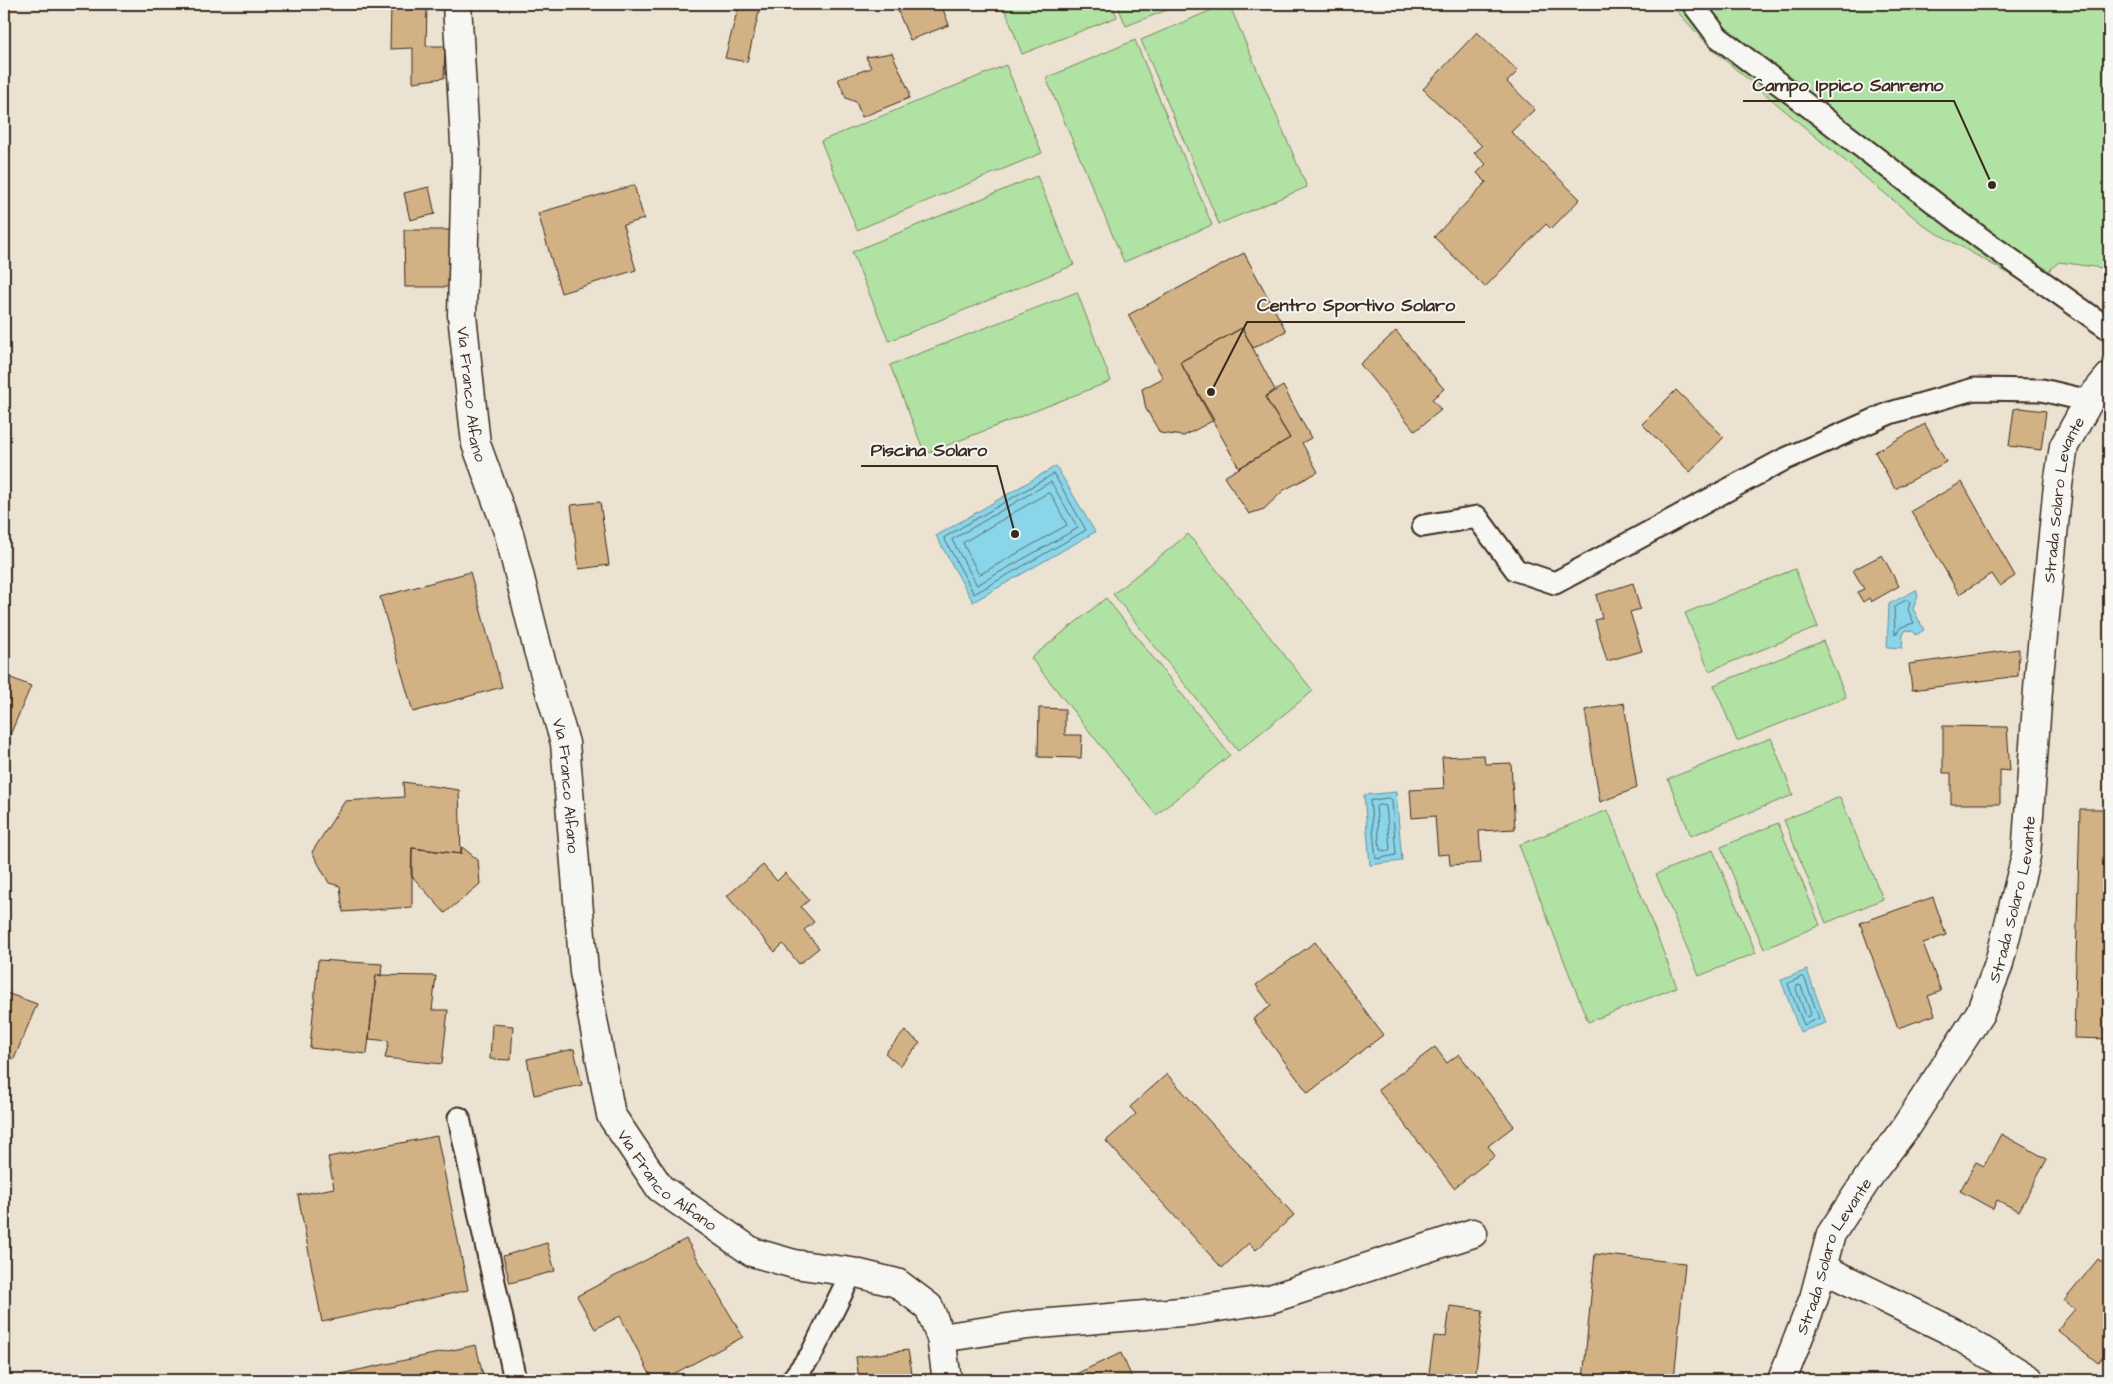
<svg xmlns="http://www.w3.org/2000/svg" width="2113" height="1384" font-family="'Architects Daughter',sans-serif">
<rect width="100%" height="100%" fill="#ebe2d1"/>
<filter id="ink" filterUnits="userSpaceOnUse"><feTurbulence type="fractalNoise" baseFrequency=".02" numOctaves="2"/><feDisplacementMap in="SourceGraphic" scale="10" xChannelSelector="R" yChannelSelector="G"/><feConvolveMatrix kernelMatrix="1 2 1 2 8 2 1 2 1" color-interpolation-filters="sRGB"/></filter>
<g filter="url(#ink)">
<path fill="#b0e2a3" stroke="#768660" d="M1003 4H1112L1117 17 1022 54Z
M1117 4H1182L1126 26Z
M1226 4H1229L1307 187 1219 224 1141 40Z
M1670 4H2109V269L2059 262 2031 286 1926 227 1822 142 1712 49Z
M1135 40 1212 225 1124 262 1046 78Z
M1006 65 1042 153 857 230 821 141Z
M1037 176 1074 265 889 341 852 252Z
M1077 292 1111 381 925 454 890 365Z
M1188 534 1313 691 1238 751 1113 594Z
M1795 569 1818 627 1709 671 1685 613Z
M1106 598 1230 755 1156 815 1031 658Z
M1823 641 1846 697 1737 741 1714 685Z
M1771 738 1793 795 1691 836 1668 779Z
M1840 797 1883 899 1826 923 1784 820Z
M1608 810 1677 987 1588 1022 1519 845Z
M1778 823 1820 925 1764 949 1721 847Z
M1713 850 1756 953 1699 976 1656 874Z"/>
<path fill="#89d5e9" stroke="#6a9198" d="M1056 466 1095 532 973 602 936 536Z
M1916 590 1918 596 1913 609 1924 630 1916 635 1913 631 1906 630 1903 635 1902 648 1887 647 1889 604Z
M1396 792 1402 861 1370 865 1364 795Z
M1807 970 1826 1023 1800 1032 1781 980Z"/>
<g fill="none" stroke-linecap="round" stroke-linejoin="round">
<path stroke="#5a6e6f" stroke-width="1" d="M1054 474 1086 530 974 594 944 538Z
M1051 482 1078 528 977 585 952 540Z
M1048 493 1051 494 1067 525 979 575 963 543Z
M1906 600 1910 602 1908 610 1914 623 1901 627 1895 635 1894 608Z
M1389 798 1392 800 1396 855 1376 859 1370 801Z
M1379 805 1386 806 1390 849 1388 851 1380 850 1376 807Z
M1802 977 1805 979 1819 1018 1804 1025 1788 984Z
M1798 985 1801 986 1811 1014 1809 1017 1806 1016 1796 989Z"/>
</g>
<path fill="#d2b285" stroke="#3b2a1e" d="M739 4H761L747 62 725 58Z
M895 4H941L949 25 910 40Z
M391 5H427L426 46H445L444 78 413 82V48L390 49Z
M1477 32 1518 71 1507 82 1535 109 1511 132 1580 199 1551 229 1546 224 1485 287 1434 237 1486 182 1477 173 1486 164 1474 153 1482 146 1423 89Z
M892 53 909 91V98L862 117 856 102 846 98 838 79 871 68 866 57Z
M634 185 644 219 623 225 636 270 561 293 538 213Z
M429 187 435 214 410 220 404 193Z
M404 230H453L454 287H405Z
M1244 253 1286 331 1253 348 1242 328 1180 362 1214 420 1184 436 1160 433 1146 409 1142 389 1163 378 1128 315Z
M1242 328 1275 390 1265 397 1290 438 1239 468 1180 362Z
M1396 331 1444 389 1432 399 1441 410 1415 431 1360 364Z
M1283 386 1311 438 1302 443 1318 472 1284 490 1264 509 1249 514 1224 477 1290 438 1265 397Z
M1676 390 1724 437 1690 472 1642 424Z
M2020 408 2046 411 2041 450 2009 446 2014 409Z
M1925 424 1946 462 1895 489 1875 452Z
M1962 482 2015 576 2000 586 1992 574 1959 594 1911 511Z
M600 502 609 565 579 569 571 505Z
M1882 555 1899 586 1871 602 1869 598 1863 602 1857 592 1864 589 1853 570Z
M470 572 502 687 413 712 380 597Z
M1633 583 1640 609 1630 612 1642 651 1607 661 1595 620 1602 618 1596 595Z
M2019 649 2018 676 1912 690 1909 664Z
M4 675 31 686 10 735 4 732Z
M1624 703 1637 788 1600 802 1585 710Z
M1039 708 1065 709V735H1082L1081 758 1038 757Z
M1943 726 2007 727 2010 771 2000 770V804H1951V773H1943Z
M1484 755 1485 764 1511 763 1515 829 1479 831 1481 863 1450 865 1449 854 1438 855 1435 816 1412 818 1410 790 1444 788 1442 757Z
M403 782 459 790 461 854 412 848V907L343 912 340 886 329 883 312 852 345 801 404 797Z
M2080 809H2109V1039L2074 1038Z
M462 847 478 860 480 884 445 913 411 875 412 848 461 854Z
M763 865 777 881 785 873 809 900 801 907 814 922 804 930 819 948 799 964 783 944 775 952 727 896Z
M1933 897 1946 935 1923 943 1941 991 1928 996 1935 1015 1898 1028 1860 923Z
M1315 942 1383 1035 1308 1093 1253 1019 1271 1006 1256 985Z
M318 960 382 964 381 976 376 975 367 1054 310 1048Z
M376 975 436 976 432 1010H448L442 1064 385 1058 389 1041 369 1039Z
M4 992 37 1004 14 1059 4 1055Z
M492 1024 513 1026 511 1060 490 1059Z
M905 1031 920 1043 900 1066 885 1053Z
M2109 1044V1184H2106Z
M1435 1047 1447 1063 1459 1054 1514 1126 1488 1146 1495 1156 1454 1188 1378 1090Z
M574 1049 582 1085 534 1095 527 1059Z
M1167 1074 1294 1215 1256 1250 1249 1243 1222 1268 1106 1141 1136 1114 1130 1107Z
M2001 1134 2047 1159 2019 1211 1997 1200 1993 1209 1960 1191 1976 1162 1984 1166Z
M437 1136 468 1290 322 1322 298 1195 334 1188 328 1157Z
M686 1239 743 1337 662 1380H653L620 1316 595 1329 577 1296Z
M547 1243 555 1271 510 1283 503 1256Z
M1595 1254 1685 1263 1674 1380H1583Z
M2098 1259 2109 1268V1350L2098 1363 2057 1330 2075 1309 2064 1301Z
M1450 1306 1483 1310 1475 1380H1428L1434 1336 1446 1337Z
M476 1345 484 1380H336L335 1375Z
M908 1350 913 1380H859L856 1357Z
M1121 1353 1133 1380H1063Z"/>
<g fill="none" stroke-linecap="round" stroke-linejoin="round">
<g stroke="#3b2a1e" stroke-width="25">
<path id="lane" d="M1693 4 1718 37 1982 239 2109 329
M1423 526 1477 517 1516 570 1555 583 1783 460 1890 413 1974 389 2042 390 2089 401
M459 1118 515 1380
M792 1380 811 1355 852 1272"/>
</g>
<g stroke="#3b2a1e" stroke-width="31">
<g id="street">
<path id="s1" d="M457 4 466 160 462 315 476 444 509 534 538 650 565 743 584 972 611 1115 660 1188 752 1252 794 1264 852 1272 897 1283 929 1307 941 1338 947 1380"/>
<path d="M1822 1268 1951 1331 2030 1380"/>
<path d="M941 1338 1027 1325 1192 1311 1270 1299 1473 1233"/>
<path id="s2" d="M1782 1380 1814 1298 1831 1234 1874 1169 1903 1131 1980 1013 1998 967 2026 856 2039 676 2058 485 2064 446 2089 401 2109 377"/>
</g>
</g>
<use href="#lane" stroke="#f6f6f2" stroke-width="21"/>
<use href="#street" stroke="#f6f6f2" stroke-width="28"/>
</g>
</g>
<g text-anchor="middle" stroke-width="4" stroke-linejoin="round" paint-order="stroke">
<g font-size="16" fill="#3b2a1e" stroke="#f6f6f2">
<text dy="6" stroke="none"><textPath href="#s1" startOffset="391">Via Franco Alfano</textPath></text>
<text dy="6" stroke="none"><textPath href="#s2" startOffset="944">Strada Solaro Levante</textPath></text>
<text dy="6" stroke="none"><textPath href="#s1" startOffset="796">Via Franco Alfano</textPath></text>
<text dy="6" stroke="none"><textPath href="#s2" startOffset="540">Strada Solaro Levante</textPath></text>
<text dy="6" stroke="none"><textPath href="#s1" startOffset="1216">Via Franco Alfano</textPath></text>
<text dy="6" stroke="none"><textPath href="#s2" startOffset="135">Strada Solaro Levante</textPath></text>
</g>
</g>
<path fill="none" stroke="#3b2a1e" stroke-width="2" d="M1992 185L1954 101H1743M1211 392L1247 322H1465M1015 534L997 466H861"/>
<g fill="#3b2a1e" stroke="#f6f6f2" stroke-width="2">
<circle cx="1992" cy="185" r="5"/>
<circle cx="1211" cy="392" r="5"/>
<circle cx="1015" cy="534" r="5"/>
</g>
<g font-size="18" text-anchor="middle" font-weight="bold" fill="#3b2a1e" stroke="#f6f6f2" stroke-width="4" stroke-linejoin="round" paint-order="stroke">
<text x="1848" y="91">Campo Ippico Sanremo</text>
<text x="1356" y="311">Centro Sportivo Solaro</text>
<text x="929" y="456">Piscina Solaro</text>
</g>
<rect width="2113" height="1384" fill="none" stroke="#f6f6f2" stroke-width="20"/>
<rect x="10" y="10" width="2093" height="1364" fill="none" stroke="#3b2a1e" stroke-width="2" filter="url(#ink)"/>
</svg>
